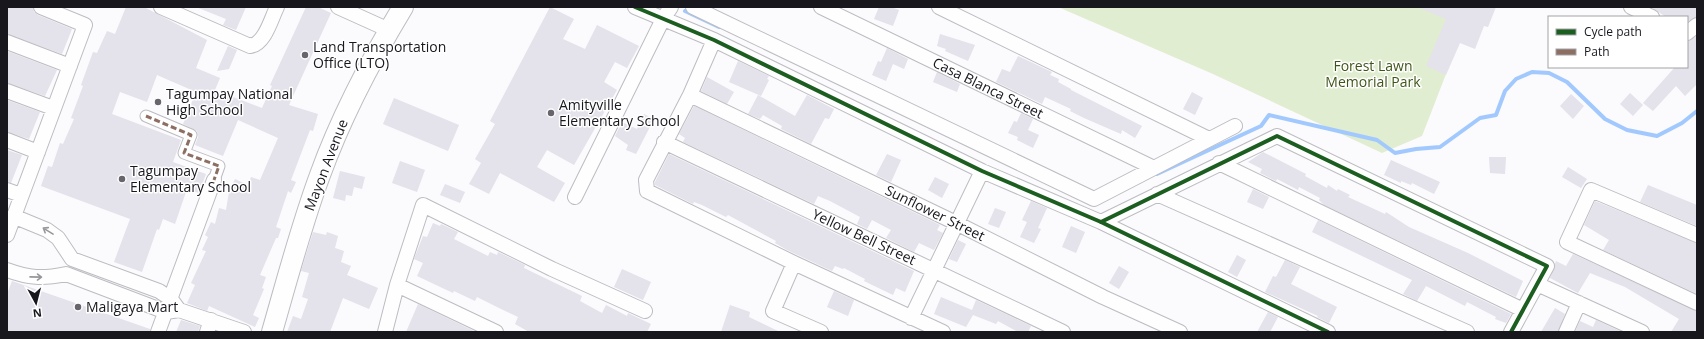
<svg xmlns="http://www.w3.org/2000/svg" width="1704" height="339" font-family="'Open Sans',sans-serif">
<rect width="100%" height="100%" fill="#fbfafd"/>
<path fill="#e1edd0" d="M1058 7H1472L1422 136 1382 153 1213 74Z"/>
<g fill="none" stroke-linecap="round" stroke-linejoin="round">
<path stroke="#a1c9fe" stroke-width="4" d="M685 11 719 27
M1157 174 1261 126 1269 115 1377 140 1395 153 1416 149 1440 147 1480 118 1496 115 1505 91 1516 79 1532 72 1549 73 1567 82 1605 119 1627 130 1657 136 1682 123 1697 111"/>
</g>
<path fill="#e4e2ea" d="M7 7H33L34 12 38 15 72 29 62 54 7 34Z
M126 7H144L207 40 196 68 220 78 215 90 262 108 272 86 270 85 306 7H318L331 13 289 105 318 114 313 131 310 130 291 180 296 182 291 193 288 191 276 227 281 229 278 238H276L260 275 266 277 262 288 264 289 253 315 259 318 255 327 209 306 207 311 187 303 195 285 191 283 206 251 202 250 208 237 205 235 211 222 215 224 219 208 226 210 229 192 235 179 248 185 251 177 260 180 278 138 238 120 223 156 195 145 198 137 197 131 183 124 196 92 157 75 147 102 120 92 112 114 181 140 173 162 206 174 199 193 187 189 175 224 163 219 159 230 157 229 142 272 114 262 130 219 41 186 48 166 52 167 60 143 63 144 74 119 71 118 83 86 81 85 93 52 97 53 107 31 115 34Z
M196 7H246L236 30 223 25 226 19Z
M550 7 574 19 563 39 585 49 597 25 639 46 627 68 615 62 604 82 617 90 574 165 547 150 537 167 565 183 554 202 500 173 489 194 469 184 481 163 475 159 495 124 490 121Z
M879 7H891L899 10 893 26 874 19Z
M1417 7H1496L1488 27 1484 26 1475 49 1460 43 1446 75 1426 66 1446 19Z
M1651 7H1697V17L1687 22V17H1666Z
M940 34 975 45 968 61 945 51 946 49 937 46Z
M1697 36V84L1685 96 1676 86 1653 111 1643 103 1675 67H1687V41Z
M228 46 237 50 229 69 217 71Z
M887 48 908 59 904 69 893 64 886 81 872 75 878 61 881 62Z
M7 51 57 70 45 96 7 83Z
M1018 56 1052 72 1050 75 1059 79 1058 82 1071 89V90L1142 126 1135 138 1122 130 1121 134 1084 118 1070 111 1071 109 1045 97 1042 104 996 82 1002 69 1010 72Z
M738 61 769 76 767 79 769 80 761 96 729 82Z
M937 72 960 84 957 92 933 82Z
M707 77 734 92 727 104 701 91Z
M1192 92 1203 98 1195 115 1183 109Z
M1630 93 1643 105 1633 116 1620 104Z
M1571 94 1584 106 1573 119 1560 106Z
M758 95 795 116 807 95 834 109 829 119 825 118 811 144 781 129 782 126 763 115 760 119 748 114Z
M394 98 459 125 448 151 383 124Z
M7 100 40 112 29 139 7 132Z
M694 106 940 225 937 230 943 233 934 250 919 243 914 252 886 238 891 230 872 220 867 229 857 224 860 217 830 201 818 196 814 204 683 142 685 138 679 134Z
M1021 113 1033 119 1028 130 1039 135 1033 148 1017 140 1018 137 1008 133 1014 121 1017 122Z
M644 114 654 119 636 154 626 150 628 145 615 136 622 122 637 129Z
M7 150 22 155 11 183 7 182Z
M1263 152 1306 174 1305 176 1327 188 1328 185 1337 191 1338 189 1350 195 1348 197 1385 214 1386 212 1409 227 1468 253 1523 281 1516 297 1324 205 1319 200 1320 198 1299 187 1298 190 1277 179 1276 181 1260 173 1262 169 1248 162Z
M669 154 914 271 905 292 896 288 893 295 864 281 865 279 844 268 843 269 835 266 832 271 787 250 775 243 776 241 728 215 726 217 702 205 694 202 693 204 655 185V182Z
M887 154 901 160 891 182 876 175Z
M1489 157H1506L1505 174 1490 173Z
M1391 160 1440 182 1434 194 1412 183 1411 185 1401 181V183L1384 175Z
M400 161 425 170 417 192 392 183Z
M1568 167 1587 179 1581 188 1562 177Z
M340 171 365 177 362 189 354 187 352 196 346 195 345 201 333 198Z
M935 177 949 184 942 198 928 190Z
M445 184 465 192 460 203 440 195Z
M1648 185 1697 205V226L1640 202Z
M1253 189 1269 197 1263 209 1247 202Z
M1031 201 1047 208 1038 228 1041 229 1034 243 1020 237 1027 222 1022 220Z
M1595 201 1697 243V294L1603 250 1609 240 1584 225Z
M995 208 1006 212 999 228 988 224Z
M1318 220 1511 314 1506 323 1495 319 1496 317 1467 302 1465 306 1426 286 1417 301 1403 294 1412 280 1312 232Z
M433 223 440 226 441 224 458 232 454 239 488 256 490 252 497 255 498 252 525 265 524 268 582 296 580 301 602 313 606 305 627 316 628 313 651 324 647 332H529L515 324 518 317 499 308 477 297 475 301 454 291 453 293 417 276 423 263 414 259 423 236 427 237Z
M1071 226 1085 232 1076 253 1062 247Z
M313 232 326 235 327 232 338 236 335 248 344 251 341 262 351 266 347 275 378 288 369 309 343 298 330 332H287L293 316 301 319 308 299 302 297 309 273 301 271Z
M958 240 966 244 957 262 949 259Z
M1573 254 1697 311V328L1695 332H1671L1679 319 1625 287 1590 273 1578 293 1550 278 1556 261 1566 266Z
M1237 255 1246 260 1237 277 1228 272Z
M1285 260 1300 267 1291 284 1337 307 1329 323 1317 317 1318 316 1265 292 1273 276 1276 277Z
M1119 266 1129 272 1119 289 1109 283Z
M622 269 651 282 643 300 614 287Z
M12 281 150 329V332H7V294Z
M834 291 854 300 848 316 827 307Z
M941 297 972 310 976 300 1031 326 1028 332H1018L998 321 996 324 973 315 966 327 934 314Z
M418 304 476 332H406Z
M730 305 750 312 749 317 780 332H721Z
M1555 308 1565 314 1558 332H1541Z
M1268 312 1278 317 1270 332H1257Z
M181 320 200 326 198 332H176Z
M1596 320 1622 332H1575L1580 321 1593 327Z"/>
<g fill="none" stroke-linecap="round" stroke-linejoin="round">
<g stroke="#bdbcc1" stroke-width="13">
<path id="pedestrian" d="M146 116 191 135 184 153 219 166 214 180"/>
</g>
<g stroke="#bdbcc1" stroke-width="16">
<path id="minor" d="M161 7 250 46C265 44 271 19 277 7
M338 7 389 30
M635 7 714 40 982 171 1101 222 1328 332
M693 7 1094 199 1235 126
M821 7 1154 168
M939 7 1209 139
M1631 7 1652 17
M1687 33 1697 25
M714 40 690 95 646 180 647 191 794 263 943 332
M7 42 70 66
M7 91 53 108
M690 95 956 223 1103 297 1180 332
M7 140 38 152
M664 142 1063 332
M1219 163 1523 310
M7 190 21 195
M1157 194 1467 332
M575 197 663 19 671 7
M13 216 47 230 58 238 72 259 159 291 171 299 179 310
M1101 222 1277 136 1547 266 1511 332
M7 235 85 25 41 7
M1697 235 1591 190 1567 242 1697 303
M794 263 773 311 821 332
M7 270C29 278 42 279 66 274L166 312 179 310 244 332
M1537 284 1642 332
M397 285 496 332
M911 318 982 171
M158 332 214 180
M207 332 211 320
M385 332 397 285 423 205 552 269 645 311
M1566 332 1579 303"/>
</g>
<g stroke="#bdbcc1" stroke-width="22">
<path id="secondary" d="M272 332C287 280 301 226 320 175 341 117 371 60 403 7"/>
</g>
<use href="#pedestrian" stroke="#fefeff" stroke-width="11"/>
<use href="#minor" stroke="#fefeff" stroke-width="14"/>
<use href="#secondary" stroke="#fefeff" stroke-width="20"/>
<path stroke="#8d6e63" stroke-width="3" stroke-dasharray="6 3" stroke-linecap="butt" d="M146 116 191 135 184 153 219 166 214 180"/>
<g stroke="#fff" stroke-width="6">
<path id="cycleway" d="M635 7 714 40 982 171 1101 222 1328 332
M1101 222 1277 136 1547 266 1511 332"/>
</g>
<use href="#cycleway" stroke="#1b5e20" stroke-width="4"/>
</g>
<defs><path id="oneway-shaft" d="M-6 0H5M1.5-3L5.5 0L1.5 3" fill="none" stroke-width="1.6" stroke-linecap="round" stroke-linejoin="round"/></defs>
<g stroke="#97969a">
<use href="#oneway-shaft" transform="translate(48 231) rotate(-148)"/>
<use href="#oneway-shaft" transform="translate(36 277) rotate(1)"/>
</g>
<g fill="#68666c" stroke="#fff" stroke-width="1.5">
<circle cx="305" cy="55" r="4"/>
<circle cx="158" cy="102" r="4"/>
<circle cx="551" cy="113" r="4"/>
<circle cx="122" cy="179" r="4"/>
<circle cx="78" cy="307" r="4"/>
</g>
<g text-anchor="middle" stroke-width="3" stroke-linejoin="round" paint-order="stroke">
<g font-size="14" fill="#19171e" stroke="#fff" text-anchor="start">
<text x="313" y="52">Land Transportation<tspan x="313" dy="16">Office (LTO)</tspan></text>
<text x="166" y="99">Tagumpay National<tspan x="166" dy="16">High School</tspan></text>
<text x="559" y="110">Amityville<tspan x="559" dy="16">Elementary School</tspan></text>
<text x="130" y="176">Tagumpay<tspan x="130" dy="16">Elementary School</tspan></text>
<text x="86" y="312">Maligaya Mart</text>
</g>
<g font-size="14" fill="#3f5516" stroke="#fff">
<text x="1373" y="71">Forest Lawn<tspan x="1373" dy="16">Memorial Park</tspan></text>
</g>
<g font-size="14" fill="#19171e" stroke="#fff">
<text transform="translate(988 88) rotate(26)" y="5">Casa Blanca Street</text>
<text transform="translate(326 165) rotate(-69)" y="5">Mayon Avenue</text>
<text transform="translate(935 213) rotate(26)" y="5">Sunflower Street</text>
<text transform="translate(864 237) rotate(25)" y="5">Yellow Bell Street</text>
</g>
</g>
<rect width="1704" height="339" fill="none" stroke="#19171e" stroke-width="16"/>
<rect x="1548" y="16" width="140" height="52" fill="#ffffff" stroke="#a3a2a5"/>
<rect x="1556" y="29" width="20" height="6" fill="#1b5e20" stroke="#a3a2a5"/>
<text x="1584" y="36" font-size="12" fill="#19171e">Cycle path</text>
<rect x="1556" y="49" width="20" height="6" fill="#8d6e63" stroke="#a3a2a5"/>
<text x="1584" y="56" font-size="12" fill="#19171e">Path</text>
<g transform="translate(36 303) rotate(173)" stroke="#ffffff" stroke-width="3" paint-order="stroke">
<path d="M0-3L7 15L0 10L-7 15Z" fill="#19171e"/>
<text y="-6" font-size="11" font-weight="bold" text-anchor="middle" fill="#19171e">N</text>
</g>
</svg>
